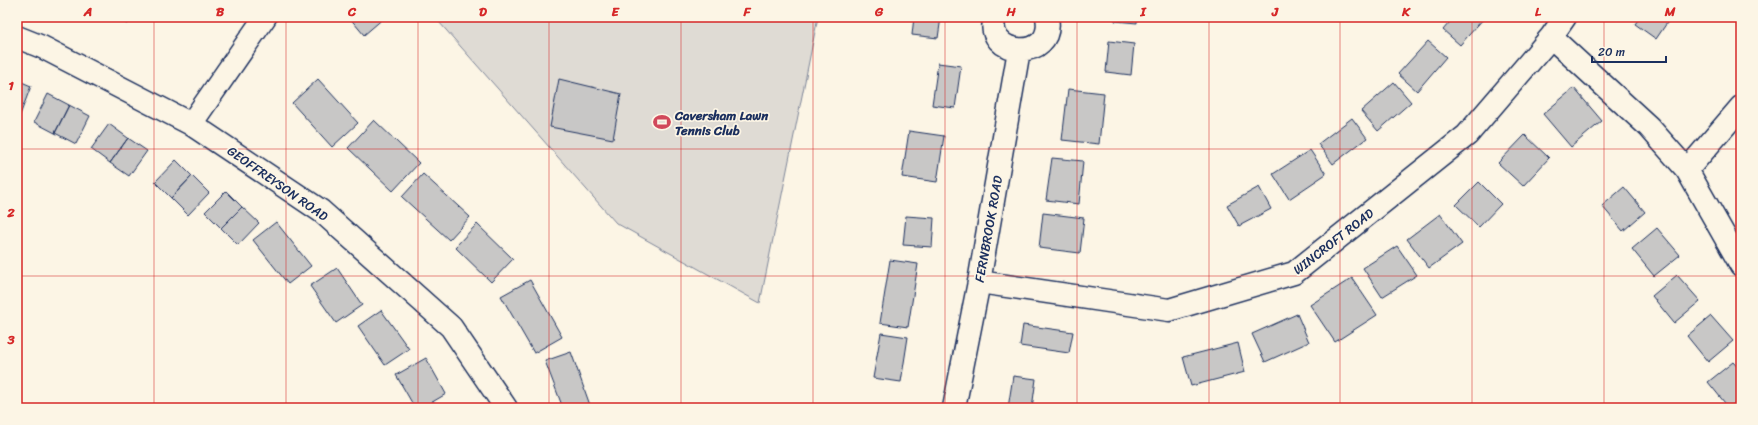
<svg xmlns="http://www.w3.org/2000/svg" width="1758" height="425" font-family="Sriracha,sans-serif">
<rect width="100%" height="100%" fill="#fcf5e5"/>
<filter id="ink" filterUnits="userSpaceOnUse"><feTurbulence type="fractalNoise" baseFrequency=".025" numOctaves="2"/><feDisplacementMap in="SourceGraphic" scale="8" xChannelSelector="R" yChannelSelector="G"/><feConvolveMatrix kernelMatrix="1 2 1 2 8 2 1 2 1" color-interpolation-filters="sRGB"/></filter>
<g filter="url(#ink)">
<path fill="#dfdbd4" stroke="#7d8599" d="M440 17H818L760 303 616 223 439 22Z"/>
<path fill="#c8c7c6" stroke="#1b2f5e" d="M117 17H132L127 24Z
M349 17H385L364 35Z
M914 17H941L938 38 912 35Z
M1115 17H1137V23L1115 21Z
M1454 17H1485L1460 45 1443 30Z
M1640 17H1671L1656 39 1635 24Z
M1109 41 1134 44 1131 75 1106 72Z
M1428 41 1446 57 1417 91 1398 74Z
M938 63 961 66 955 108 932 105Z
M318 79 358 123 332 147 292 103Z
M559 79 621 94 613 139 550 127Z
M17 80 31 86 20 115 17 114Z
M1394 82 1411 102 1378 131 1361 111Z
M1574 88 1602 121 1571 147 1543 114Z
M1068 89 1104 93 1099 144 1062 140Z
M48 94 69 105 55 133 34 122Z
M69 105 90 116 76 144 55 133Z
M1352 118 1367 138 1333 164 1318 144Z
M374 120 419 163 393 191 348 148Z
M109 124 128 138 110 163 91 149Z
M909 131 944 136 937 182 902 177Z
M1525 135 1549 158 1523 186 1498 163Z
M128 138 147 151 129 176 110 163Z
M1310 150 1326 174 1289 199 1273 174Z
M1052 158 1083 161 1079 204 1046 200Z
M176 160 192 176 171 198 155 182Z
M423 174 470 217 449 240 402 197Z
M192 176 209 193 188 215 171 198Z
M1479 182 1501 204 1479 227 1456 205Z
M1259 187 1271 209 1239 226 1227 205Z
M1624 187 1645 212 1623 231 1602 206Z
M226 191 242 207 221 228 205 212Z
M242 207 259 223 238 245 221 228Z
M1043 213 1084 218 1080 253 1039 248Z
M1440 214 1462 244 1429 268 1407 239Z
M906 216 934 218 932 247 903 245Z
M276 222 311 266 288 284 253 240Z
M477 224 513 259 491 282 455 247Z
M1657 228 1680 255 1654 276 1632 249Z
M1397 246 1417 275 1382 297 1363 268Z
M890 260 918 264 908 327 880 323Z
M337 268 362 305 336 323 310 286Z
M1677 275 1700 301 1674 323 1652 296Z
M1352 278 1377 315 1335 342 1310 305Z
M530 280 562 337 534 353 501 296Z
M381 310 409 349 385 365 358 326Z
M1297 314 1309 342 1265 362 1252 334Z
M1711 316 1733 341 1708 362 1687 336Z
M1023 325 1073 332 1069 353 1020 346Z
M881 333 908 337 901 382 873 378Z
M1238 343 1245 372 1191 386 1183 357Z
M571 352 591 408H563L545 361Z
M426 358 446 394 422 408H415L396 375Z
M1733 362 1741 371V398L1729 408 1708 382Z
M1013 376 1036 379 1032 408H1008Z"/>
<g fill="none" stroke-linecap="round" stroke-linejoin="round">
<g stroke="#1b2f5e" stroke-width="25">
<path id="minor" d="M995 17C982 56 1056 64 1047 17
M17 37 42 47 191 124 321 211 451 327 506 408
M1551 37 1649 127 1687 170 1741 265
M191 124 265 17
M1687 170 1741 107
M979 282 1169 310 1294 273 1467 135 1551 37 1565 17
M954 408 979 282 1019 50"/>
</g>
<use href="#minor" stroke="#fcf5e5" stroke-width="22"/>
</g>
</g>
<path fill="none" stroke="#d62828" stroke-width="1" stroke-opacity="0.55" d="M154 17V408M286 17V408M418 17V408M549 17V408M681 17V408M813 17V408M945 17V408M1077 17V408M1209 17V408M1340 17V408M1472 17V408M1604 17V408M17 149H1741M17 276H1741"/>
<defs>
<g id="stadium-bare" transform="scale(1.38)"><path d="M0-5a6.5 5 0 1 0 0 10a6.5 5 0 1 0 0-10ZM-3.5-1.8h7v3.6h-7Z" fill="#d1495b" stroke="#fcf5e5" stroke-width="2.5" paint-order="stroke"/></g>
</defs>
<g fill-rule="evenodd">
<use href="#stadium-bare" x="662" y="122"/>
</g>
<g text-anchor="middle" stroke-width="3.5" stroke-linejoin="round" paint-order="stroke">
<g font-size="13" font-weight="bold" fill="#1b2f5e" stroke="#fcf5e5" text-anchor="start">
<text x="675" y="120">Caversham Lawn<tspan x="675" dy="15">Tennis Club</tspan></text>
</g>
<g font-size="13" fill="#1b2f5e" stroke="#fcf5e5">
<text transform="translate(278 183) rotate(35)" y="5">GEOFFREYSON ROAD</text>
<text transform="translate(988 229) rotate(-80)" y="5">FERNBROOK ROAD</text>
<text transform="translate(1333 241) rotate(-38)" y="5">WINCROFT ROAD</text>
</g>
</g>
<rect width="1758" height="425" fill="none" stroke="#fcf5e5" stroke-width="44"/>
<path d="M1592 56v6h74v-6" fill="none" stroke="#1b2f5e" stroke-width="2"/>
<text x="1598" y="56" font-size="12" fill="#1b2f5e" stroke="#fcf5e5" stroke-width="3" paint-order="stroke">20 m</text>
<rect x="22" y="22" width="1714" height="381" fill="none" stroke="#d62828" stroke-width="1.5"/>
<g font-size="13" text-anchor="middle" font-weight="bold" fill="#d62828">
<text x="88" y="16">A</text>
<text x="220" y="16">B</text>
<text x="352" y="16">C</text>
<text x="483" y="16">D</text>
<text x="615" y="16">E</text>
<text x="747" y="16">F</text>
<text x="879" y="16">G</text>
<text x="1011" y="16">H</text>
<text x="1143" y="16">I</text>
<text x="1275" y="16">J</text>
<text x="1406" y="16">K</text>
<text x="1538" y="16">L</text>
<text x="1670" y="16">M</text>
<text x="11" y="90">1</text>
<text x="11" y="217">2</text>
<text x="11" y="344">3</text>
</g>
</svg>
